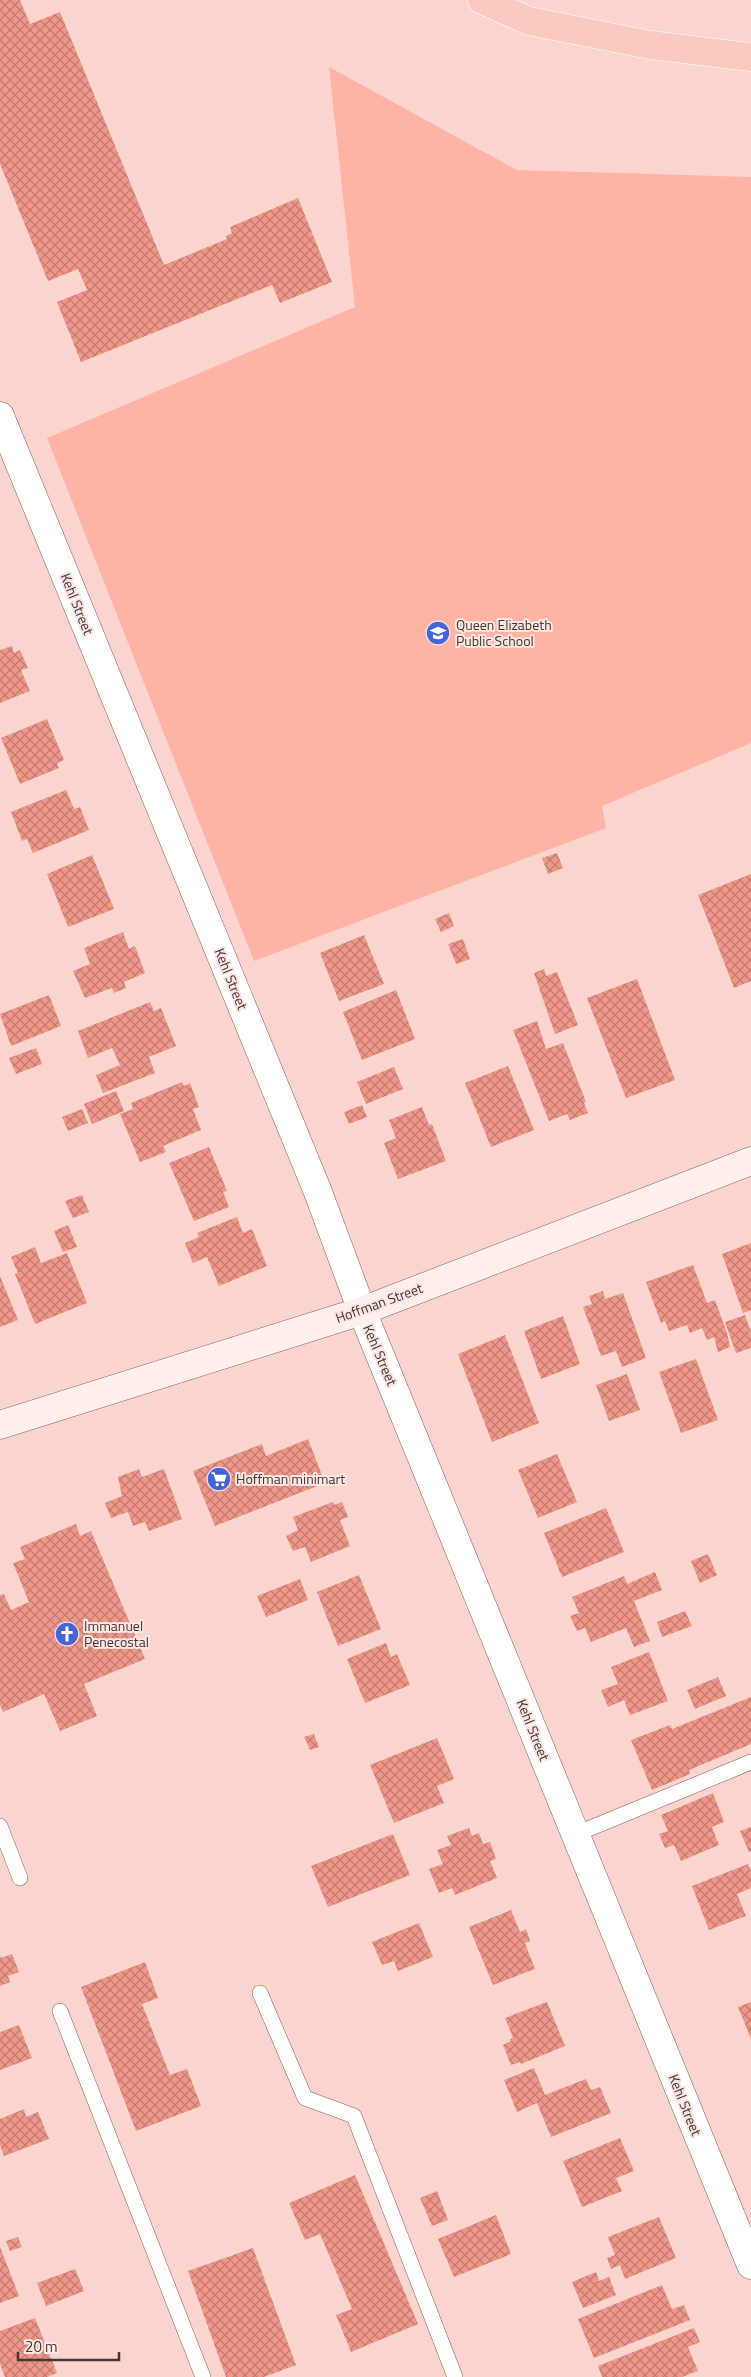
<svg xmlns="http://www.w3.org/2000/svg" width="751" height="2377" font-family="'Titillium Web',sans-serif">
<defs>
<pattern id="building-cross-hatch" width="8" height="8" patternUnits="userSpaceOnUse" patternTransform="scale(1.25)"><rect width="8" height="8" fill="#ef9788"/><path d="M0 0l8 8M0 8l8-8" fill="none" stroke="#c37c70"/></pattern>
</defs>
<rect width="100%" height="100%" fill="#fbd5cd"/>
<path fill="#ffb3a5" d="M329 67 517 170 751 177V743L602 806 606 828 254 961 47 438 355 307Z"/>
<path fill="url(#building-cross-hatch)" d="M0 0H20L30 24 60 12 164 265 227 239 226 236 232 233 230 227 298 198 332 282 280 303 272 285 81 362 57 302 87 290 78 269 48 281 0 164Z
M12 646 14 653 20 650 28 668 21 670 30 691 0 703V650Z
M47 719 64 760 57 763 59 768 20 784 1 738Z
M66 790 74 809 80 807 89 830 33 853 27 839 22 841 11 812Z
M557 853 563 868 548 874 542 858Z
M92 855 114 909 68 927 47 874Z
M751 874V981L734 988 698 895Z
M449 913 454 926 441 932 435 919Z
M123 932 129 949 135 946 145 973 124 982 126 988 114 993 112 988 85 998 73 971 90 964 84 948Z
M364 935 384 984 339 1001 320 953Z
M463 939 470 959 456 964 448 944Z
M544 969 546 976 557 972 578 1025 555 1034 534 973Z
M637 979 675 1080 626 1098 587 998Z
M396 990 415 1039 362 1060 343 1012Z
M49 995 61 1026 11 1046 0 1014Z
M150 1002 154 1011 161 1008 176 1046 149 1057 155 1073 103 1093 96 1075 120 1065 112 1048 88 1058 78 1031Z
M537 1021 546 1049 563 1043 586 1102 584 1103 588 1113 570 1120 567 1114 549 1121 513 1030Z
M36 1048 42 1064 16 1074 9 1058Z
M508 1066 534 1130 491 1147 465 1083Z
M394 1067 403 1089 366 1104 357 1082Z
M182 1082 184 1086 190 1083 199 1107 193 1109 201 1130 163 1146 166 1152 140 1162 120 1114 133 1109 131 1103Z
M116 1091 124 1111 92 1124 84 1104Z
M362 1105 367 1117 349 1124 344 1112Z
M422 1107 429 1125 432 1124 446 1161 398 1179 384 1143 396 1138 389 1120Z
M82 1109 88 1123 68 1131 62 1117Z
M209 1147 227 1191 223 1192 229 1207 194 1221 169 1163Z
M82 1195 89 1212 73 1218 65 1201Z
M237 1217 243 1233 252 1229 267 1266 219 1286 207 1257 193 1263 185 1243 199 1237 197 1233Z
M68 1225 77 1247 63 1252 54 1231Z
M751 1243V1310L743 1313 722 1254Z
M35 1247 41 1263 67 1253 87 1303 35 1324 15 1274 18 1273 11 1257Z
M693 1265 707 1303 715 1300 727 1333 730 1347 718 1352 714 1337 707 1340 702 1328 690 1333 687 1325 669 1331 665 1321 661 1323 646 1282Z
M0 1276 18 1320 0 1327Z
M603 1291 605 1299 623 1293 646 1358 622 1367 616 1351 601 1356 583 1307 592 1304 589 1296Z
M745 1315 751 1332V1348L736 1353 725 1322Z
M563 1316 580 1364 541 1379 524 1331Z
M505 1335 539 1423 492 1442 458 1354Z
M696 1359 718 1420 681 1433 659 1372Z
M627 1374 640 1410 609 1421 596 1385Z
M308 1439 325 1483 215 1526 193 1471 262 1444 266 1456Z
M557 1454 577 1502 538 1518 518 1470Z
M139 1469 142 1477 164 1469 182 1519 149 1531 145 1522 133 1526 128 1512 111 1518 105 1503 122 1496 118 1477Z
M333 1502 334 1505 342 1502 348 1517 340 1520 350 1546 311 1562 305 1547 293 1551 286 1536 298 1530 293 1517Z
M606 1508 624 1552 562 1577 544 1533Z
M76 1524 80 1536 91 1531 145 1659 84 1684 97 1716 60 1731 44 1694 3 1712 0 1705V1595L4 1594 11 1610 29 1602 13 1563 25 1559 20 1547Z
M708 1554 717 1575 700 1583 691 1561Z
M655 1572 662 1590 634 1601 650 1641 634 1647 626 1628 591 1642 585 1628 577 1631 570 1616 579 1613 572 1597 624 1576 627 1584Z
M359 1575 381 1629 338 1646 317 1592Z
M300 1579 308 1600 266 1617 257 1596Z
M685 1611 692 1626 662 1637 657 1622Z
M386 1643 391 1657 397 1654 410 1685 365 1703 347 1659Z
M649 1652 668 1701 630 1715 624 1700 608 1707 601 1690 618 1684 611 1667Z
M718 1677 726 1696 695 1709 687 1690Z
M751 1697V1744L689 1770 690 1774 652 1790 631 1740 670 1725 672 1729Z
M314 1734 319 1747 310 1750 304 1737Z
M437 1738 454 1779 437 1786 444 1803 394 1823 370 1765Z
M713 1793 724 1822 712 1827 719 1845 681 1861 674 1845 665 1848 659 1834 668 1831 661 1815Z
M751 1827V1851L749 1852 740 1831Z
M469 1828 472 1836 479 1833 483 1844 490 1842 496 1859 490 1861 497 1878 455 1895 452 1888 439 1893 429 1869 443 1864 437 1850 451 1845 447 1836Z
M393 1834 410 1875 328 1907 311 1866Z
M748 1864 751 1871V1888L737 1894 746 1916 709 1930 692 1886Z
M511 1910 520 1932 526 1929 530 1941 525 1943 535 1969 493 1985 469 1927Z
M419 1923 433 1957 398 1971 394 1961 382 1965 372 1942Z
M12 1954 19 1972 8 1976 10 1982 0 1986V1955L1 1958Z
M145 1962 158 1998 142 2004 170 2075 187 2069 201 2106 136 2131 81 1987Z
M547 2002 565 2046 521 2064 520 2062 511 2065 503 2045 511 2041 510 2039 513 2038 505 2018Z
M751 2002V2039L738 2007Z
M19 2025 32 2058 0 2070V2032Z
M534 2068 545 2095 586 2079 591 2090 600 2087 611 2113 551 2137 537 2103 517 2112 504 2080Z
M24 2109 26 2117 38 2112 49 2139 4 2156 0 2145V2119Z
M620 2138 634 2171 616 2178 622 2191 582 2207 563 2161Z
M355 2175 418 2324 351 2352 336 2315 352 2309 320 2234 305 2240 289 2203Z
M437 2191 448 2220 432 2226 420 2198Z
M496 2215 511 2254 454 2277 438 2239Z
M659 2217 676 2258 625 2279 620 2265 611 2269 607 2258 615 2255 608 2237Z
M18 2237 22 2247 10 2251 6 2241Z
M0 2247 19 2296 0 2303Z
M253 2248 296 2365 264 2377H226L188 2271Z
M75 2269 84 2291 46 2306 37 2283Z
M596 2272 599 2281 609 2277 616 2295 583 2308 572 2282Z
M662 2285 672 2309 684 2305 690 2320 594 2358 578 2319Z
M35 2318 57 2373 47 2377H5L0 2364V2331Z
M694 2328 700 2342 688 2347 698 2371 682 2377H602L598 2366Z"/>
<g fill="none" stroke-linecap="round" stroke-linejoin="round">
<g stroke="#82615b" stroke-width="16">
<path id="lane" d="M0 1826 20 1878
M576 1834 751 1762
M260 1993 305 2098 354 2116 455 2377
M60 2011 203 2377"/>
</g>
<g stroke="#82615b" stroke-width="29">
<path id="street" d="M0 416 318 1192 362 1311 751 2265"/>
</g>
<g stroke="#82615b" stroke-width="29">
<path id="secondary" d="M0 1425 362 1311 751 1161"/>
</g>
<g stroke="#fff" stroke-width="29">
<path id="highway" d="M482 0 529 21 650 45 751 57"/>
</g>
<use href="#lane" stroke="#fff" stroke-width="15"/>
<use href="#street" stroke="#fff" stroke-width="28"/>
<use href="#secondary" stroke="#feefec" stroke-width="28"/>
<use href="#highway" stroke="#fac9c0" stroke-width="28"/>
</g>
<defs>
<g id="school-disc" transform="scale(1.25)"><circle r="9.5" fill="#4465d8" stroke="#fde6e1"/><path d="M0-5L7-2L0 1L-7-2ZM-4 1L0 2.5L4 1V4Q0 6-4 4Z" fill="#fff"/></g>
<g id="supermarket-disc" transform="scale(1.25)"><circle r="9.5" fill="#4465d8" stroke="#fde6e1"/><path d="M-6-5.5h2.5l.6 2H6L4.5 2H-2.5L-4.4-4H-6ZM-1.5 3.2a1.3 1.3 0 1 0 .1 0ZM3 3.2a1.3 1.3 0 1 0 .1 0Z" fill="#fff"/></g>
<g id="church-disc" transform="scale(1.25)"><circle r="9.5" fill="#4465d8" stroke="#fde6e1"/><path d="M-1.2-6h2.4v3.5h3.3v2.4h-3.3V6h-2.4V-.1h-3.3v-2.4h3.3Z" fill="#fff"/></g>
</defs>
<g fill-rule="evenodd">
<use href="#school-disc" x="438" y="633"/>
<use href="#supermarket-disc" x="219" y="1479"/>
<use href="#church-disc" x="67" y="1634"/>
</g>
<g text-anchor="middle" stroke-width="4" stroke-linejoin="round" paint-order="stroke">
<g font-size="14" fill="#463734" stroke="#fde6e1">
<text transform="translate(77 604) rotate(68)" y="5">Kehl Street</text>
<text transform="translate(231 979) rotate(68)" y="5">Kehl Street</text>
<text transform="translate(379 1303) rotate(-20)" y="5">Hoffman Street</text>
<text transform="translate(380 1355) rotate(67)" y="5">Kehl Street</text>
<text transform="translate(533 1730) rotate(68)" y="5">Kehl Street</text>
<text transform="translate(685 2105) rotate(68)" y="5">Kehl Street</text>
</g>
<g font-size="14" fill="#463734" stroke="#fde6e1" text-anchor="start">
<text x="456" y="630">Queen Elizabeth<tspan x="456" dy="16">Public School</tspan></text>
<text x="236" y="1484">Hoffman minimart</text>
<text x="84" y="1631">Immanuel<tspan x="84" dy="16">Penecostal</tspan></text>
</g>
</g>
<path d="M18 2352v8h101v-8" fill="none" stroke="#463734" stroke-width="2.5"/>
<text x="25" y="2352" font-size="15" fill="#463734" stroke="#fde6e1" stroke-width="4" paint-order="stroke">20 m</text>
</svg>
